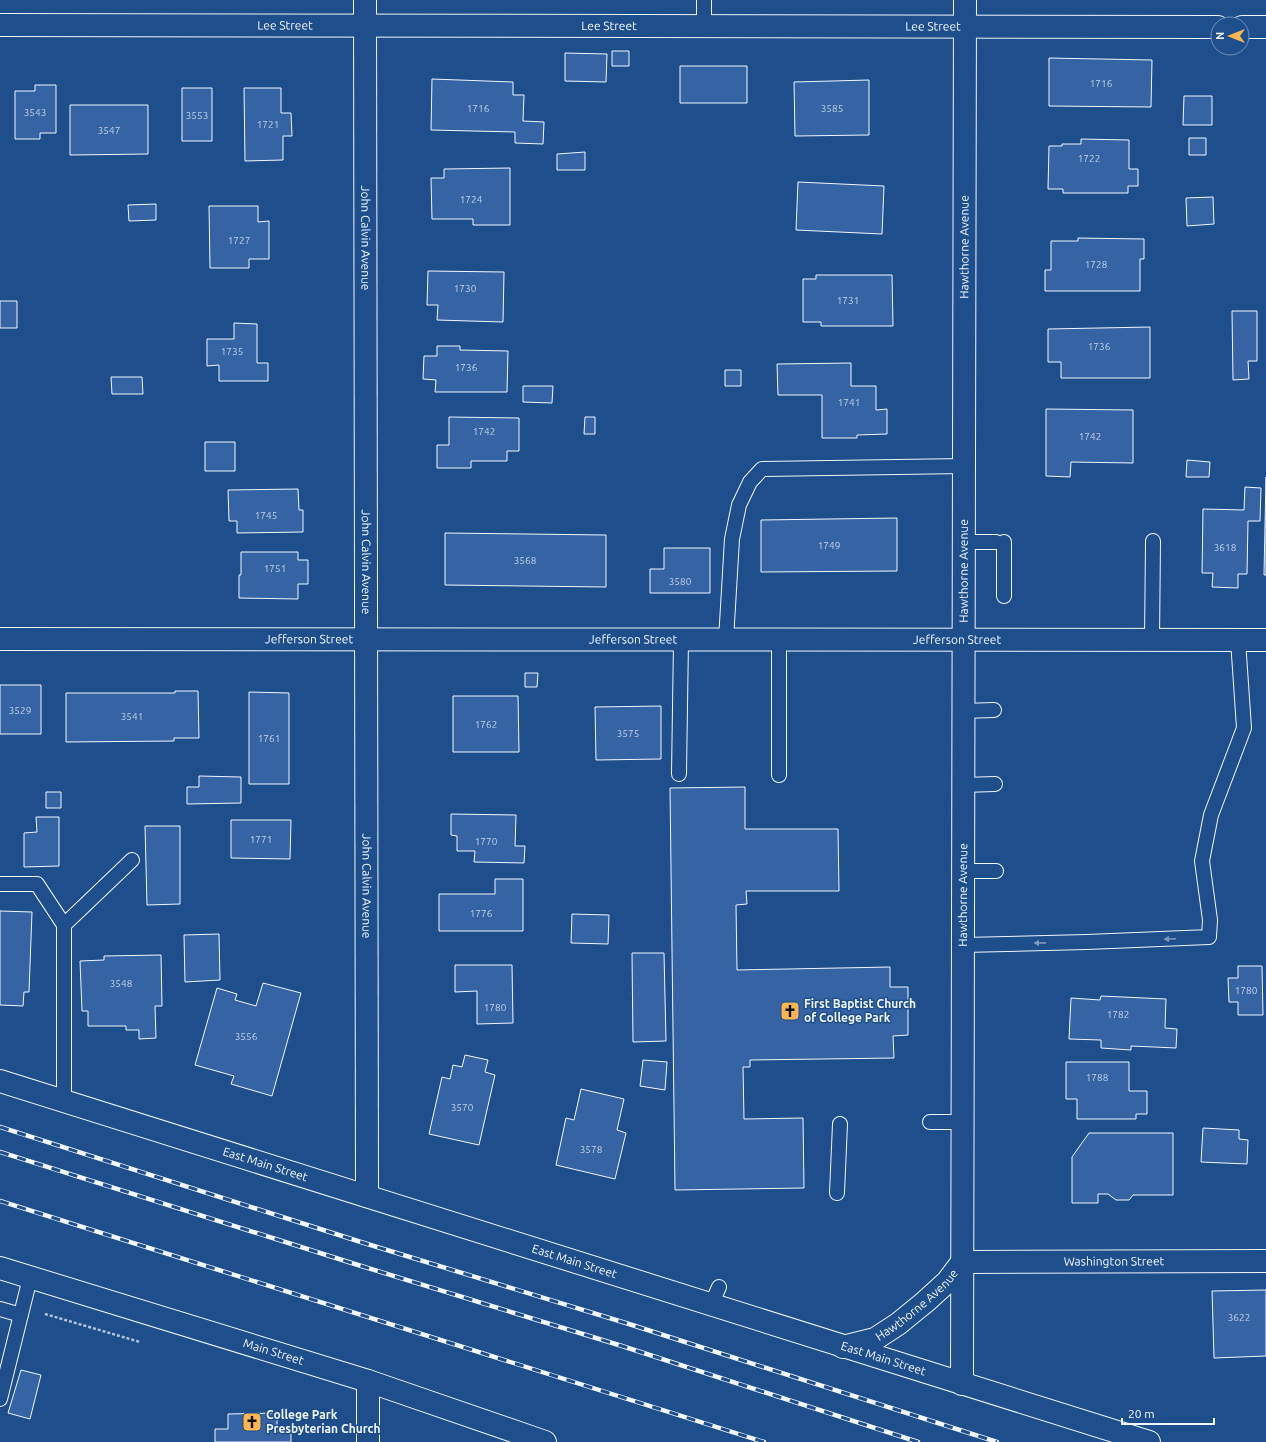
<svg xmlns="http://www.w3.org/2000/svg" width="1266" height="1442" font-family="Ubuntu,sans-serif">
<rect width="100%" height="100%" fill="#1f4e8c"/>
<path fill="#3563a3" stroke="#f2f6ff" d="M612 51H629V66H612Z
M565 53 607 54 606 82 565 81Z
M1049 58 1152 60 1151 107 1049 106Z
M680 66H747V103H680Z
M432 79 513 82V95H524L523 121 544 122 543 144 515 143V132L431 130Z
M869 80V135L795 136 794 82Z
M35 85H56V133H40V139H15V91H35Z
M182 88H212V141H182Z
M244 88H281V113H291L292 136H283V160L245 161Z
M1184 96H1212V125H1183Z
M70 105H148V154L70 155Z
M1189 138H1206V155H1189Z
M1081 139 1129 140V169H1138V186H1128V193H1063V189H1048L1049 146H1062V144H1081Z
M585 152V170H557V154Z
M510 168V225H473V219H432L431 178H444V169Z
M798 182 884 186 882 234 796 230Z
M1213 197 1214 224 1187 226 1186 198Z
M156 204V220L129 221 128 205Z
M209 206H258V222L269 221V259H249V268H210Z
M1078 238 1144 239V259H1140V291H1045V270H1051V241H1078Z
M428 271 504 272 503 322 437 320 438 305H427Z
M816 275H892L893 326H821V322H803V279H816Z
M0 301H17V328H0Z
M1232 311H1257V361H1248L1249 379 1233 380Z
M234 323 257 324V363H268V381H219V365L207 366V339H234Z
M1150 327V378H1061V362H1048V329Z
M437 346H460V350L508 351 507 392H435L436 380 423 379 424 356H437Z
M851 363V386H876V410L887 409V434L857 435V438H822V395H778L777 364Z
M725 370H741V386H725Z
M111 377H142L143 394H112Z
M523 386H553L552 403 523 402Z
M1046 409 1133 410V463L1071 462 1070 477 1046 476Z
M449 417 519 418V451H507V461H471V468H437V445H449Z
M585 417H595V434H584Z
M205 442H235V471H205Z
M1187 460 1210 462 1209 477H1186Z
M1266 477V575H1264Z
M1245 487 1261 488 1260 521H1248L1247 574H1238V588L1212 587 1213 573H1202L1203 509 1244 510Z
M298 489 299 510H303V532L237 533V521H229L228 490Z
M897 518V571L761 572V520Z
M445 533 606 535V587L445 585Z
M664 548H710V593H650V569H664Z
M241 552H298V560H308V584H298V599L239 598V575H241Z
M525 673H538L537 687H525Z
M0 685H41V734H0Z
M175 691H198L199 738H174V741L66 742V693H175Z
M249 692 289 693V784H249Z
M453 696H518L519 752H453Z
M661 706V759L596 760 595 707Z
M199 776 241 777V803L187 804V787H199Z
M745 787V829H838L839 891H746L747 904 736 905 737 970 890 967V987H908V1035L893 1036 894 1058 750 1060V1067H743L744 1119 803 1118 804 1188 675 1190 670 788Z
M46 792H61V808H46Z
M451 814 516 815 515 846H525L524 863 474 862 475 851H457V836L451 835Z
M36 817H59V866L24 867V833L37 832Z
M231 820H291L290 859 231 858Z
M145 826H180V904L147 905Z
M495 879H523V931H439V894H495Z
M0 911 32 912 29 992H24L23 1006 0 1005Z
M572 914 609 915 608 944 571 943Z
M219 934 220 980 185 982 184 935Z
M632 953H664L666 1041 633 1042Z
M161 955 162 1006H155L156 1038 139 1039V1030H126V1026H88V1011H82L80 961 104 960V956Z
M455 965H512L513 1023 477 1024V991L455 992Z
M1238 966H1262L1263 1015H1238V1002H1229L1228 978H1238Z
M263 983 301 993 272 1096 231 1084 234 1076 195 1065 217 988 237 994 235 1000 256 1006Z
M1101 996 1166 999 1165 1028 1177 1029 1176 1048 1131 1046V1050L1101 1048V1040L1069 1039 1071 998 1100 1000Z
M465 1055 488 1060 485 1072 495 1075 479 1145 429 1134 442 1077 450 1079 453 1065 462 1067Z
M643 1060 667 1062 665 1090 640 1086Z
M1066 1062H1129V1091H1147V1114H1136V1119H1077V1099H1066Z
M581 1089 624 1099 617 1130 626 1133 615 1179 556 1165 566 1118 574 1120Z
M1203 1128 1239 1130V1139L1248 1140 1247 1164 1201 1162Z
M1089 1133H1173V1195H1133L1129 1200H1116L1108 1194H1098V1203H1072V1157Z
M1266 1290V1356L1214 1358 1212 1291Z
M21 1370 41 1375 30 1419 8 1413Z
M277 1413V1431H291V1442H215V1429H228V1414Z"/>
<g fill="none" stroke-linecap="round" stroke-linejoin="round">
<g stroke="#f2f6ff" stroke-width="16">
<path id="lane" d="M704 26V0
M964 542H996
M1004 596V542
M726 640 732 539 739 505 750 482 762 469 964 466
M779 640V775
M1152 640 1153 541
M963 711 994 710
M679 774 681 640
M963 785 995 784
M963 871H996
M0 884H37L64 925
M963 945 1087 942 1209 937 1210 920 1202 861 1211 815 1244 728 1238 640
M64 1101V925L132 860
M930 1122H962
M837 1193 840 1124
M711 1305 719 1287
M0 1309 21 1315
M0 1399 30 1278"/>
</g>
<g stroke="#f2f6ff" stroke-width="24">
<g id="street">
<path id="s1" d="M365 0 367 1196"/>
<path id="s2" d="M0 25 1218 27"/>
<path d="M1242 27H1266"/>
<path id="s3" d="M0 639 1266 640"/>
<path id="s4" d="M843 1347 875 1339 898 1324 925 1302 947 1282 962 1262 1266 1261"/>
<path id="s5" d="M962 1384 965 0"/>
<path d="M368 1442V1381"/>
</g>
</g>
<g stroke="#f2f6ff" stroke-width="24">
<g id="secondary">
<path id="s6" d="M0 1081 1149 1442"/>
</g>
</g>
<g stroke="#f2f6ff" stroke-width="24">
<g id="primary">
<path id="s7" d="M0 1268 368 1381 545 1442"/>
</g>
</g>
<path stroke="#b3c4dc" stroke-width="2.5" stroke-dasharray="3 2" stroke-linecap="butt" d="M45 1314 140 1342"/>
<use href="#lane" stroke="#1f4e8c" stroke-width="14"/>
<use href="#street" stroke="#1f4e8c" stroke-width="22"/>
<use href="#secondary" stroke="#1f4e8c" stroke-width="22"/>
<use href="#primary" stroke="#1f4e8c" stroke-width="22"/>
<g stroke="#f2f6ff" stroke-width="4.5">
<path id="rail" d="M0 1127 364 1243 629 1324 997 1442
M0 1152 358 1265 622 1346 918 1442
M0 1201 764 1442"/>
</g>
<use href="#rail" stroke="#1f4e8c" stroke-width="3" stroke-dasharray="9" stroke-linecap="butt"/>
</g>
<defs><path id="oneway-solid" d="M-6-.8H1V-3.2L6.5 0L1 3.2V.8H-6Z"/></defs>
<g fill="#7e9ac0">
<use href="#oneway-solid" transform="translate(1170 939) rotate(178)"/>
<use href="#oneway-solid" transform="translate(1040 943) rotate(179)"/>
</g>
<defs>
<g id="church-square" transform="scale(1)"><rect x="-9" y="-9" width="18" height="18" rx="4" fill="#ffb74d" stroke="#1f4e8c"/><path d="M-1.2-6h2.4v3.5h3.3v2.4h-3.3V6h-2.4V-.1h-3.3v-2.4h3.3Z" fill="#111"/></g>
</defs>
<g fill-rule="evenodd">
<use href="#church-square" x="790" y="1011"/>
<use href="#church-square" x="252" y="1422"/>
</g>
<g text-anchor="middle" stroke-width="3" stroke-linejoin="round" paint-order="stroke">
<g font-size="10" fill="#c3d1e8">
<text x="1101" y="87">1716</text>
<text x="478" y="112">1716</text>
<text x="832" y="112">3585</text>
<text x="35" y="116">3543</text>
<text x="197" y="119">3553</text>
<text x="268" y="128">1721</text>
<text x="109" y="134">3547</text>
<text x="1089" y="162">1722</text>
<text x="471" y="203">1724</text>
<text x="239" y="244">1727</text>
<text x="1096" y="268">1728</text>
<text x="465" y="292">1730</text>
<text x="848" y="304">1731</text>
<text x="1099" y="350">1736</text>
<text x="232" y="355">1735</text>
<text x="466" y="371">1736</text>
<text x="849" y="406">1741</text>
<text x="484" y="435">1742</text>
<text x="1090" y="440">1742</text>
<text x="266" y="519">1745</text>
<text x="829" y="549">1749</text>
<text x="1225" y="551">3618</text>
<text x="525" y="564">3568</text>
<text x="275" y="572">1751</text>
<text x="680" y="585">3580</text>
<text x="20" y="714">3529</text>
<text x="132" y="720">3541</text>
<text x="486" y="728">1762</text>
<text x="628" y="737">3575</text>
<text x="269" y="742">1761</text>
<text x="261" y="843">1771</text>
<text x="486" y="845">1770</text>
<text x="481" y="917">1776</text>
<text x="121" y="987">3548</text>
<text x="1246" y="994">1780</text>
<text x="495" y="1011">1780</text>
<text x="1118" y="1018">1782</text>
<text x="246" y="1040">3556</text>
<text x="1097" y="1081">1788</text>
<text x="462" y="1111">3570</text>
<text x="591" y="1153">3578</text>
<text x="1239" y="1321">3622</text>
</g>
<g font-size="12" fill="#f2f6ff" stroke="#1f4e8c">
<text dy="4" stroke="none"><textPath href="#s2" startOffset="285">Lee Street</textPath></text>
<text dy="4" stroke="none"><textPath href="#s2" startOffset="609">Lee Street</textPath></text>
<text dy="4" stroke="none"><textPath href="#s2" startOffset="933">Lee Street</textPath></text>
<text dy="4" stroke="none"><textPath href="#s1" startOffset="238">John Calvin Avenue</textPath></text>
<text dy="4" stroke="none"><textPath href="#s5" startOffset="1137">Hawthorne Avenue</textPath></text>
<text dy="4" stroke="none"><textPath href="#s1" startOffset="562">John Calvin Avenue</textPath></text>
<text dy="4" stroke="none"><textPath href="#s5" startOffset="813">Hawthorne Avenue</textPath></text>
<text dy="4" stroke="none"><textPath href="#s3" startOffset="309">Jefferson Street</textPath></text>
<text dy="4" stroke="none"><textPath href="#s3" startOffset="633">Jefferson Street</textPath></text>
<text dy="4" stroke="none"><textPath href="#s3" startOffset="957">Jefferson Street</textPath></text>
<text dy="4" stroke="none"><textPath href="#s1" startOffset="886">John Calvin Avenue</textPath></text>
<text dy="4" stroke="none"><textPath href="#s5" startOffset="489">Hawthorne Avenue</textPath></text>
<text dy="4" stroke="none"><textPath href="#s6" startOffset="278">East Main Street</textPath></text>
<text dy="4" stroke="none"><textPath href="#s6" startOffset="602">East Main Street</textPath></text>
<text dy="4" stroke="none"><textPath href="#s4" startOffset="302">Washington Street</textPath></text>
<text dy="4" stroke="none"><textPath href="#s4" startOffset="87">Hawthorne Avenue</textPath></text>
<text dy="4" stroke="none"><textPath href="#s7" startOffset="286">Main Street</textPath></text>
<text dy="4" stroke="none"><textPath href="#s6" startOffset="926">East Main Street</textPath></text>
</g>
<g font-size="12" font-weight="bold" fill="#f2f6ff" stroke="#1f4e8c" text-anchor="start">
<text x="804" y="1008">First Baptist Church<tspan x="804" dy="14">of College Park</tspan></text>
<text x="266" y="1419">College Park<tspan x="266" dy="14">Presbyterian Church</tspan></text>
</g>
</g>
<g transform="translate(1230 36) rotate(270)"><circle r="19" fill="#1f4e8c" stroke="#7391ba"/>
<path d="M0-3L7 15L0 10L-7 15Z" fill="#ffb74d"/>
<text y="-6" font-size="11" font-weight="bold" text-anchor="middle" fill="#f2f6ff">N</text>
</g>
<path d="M1122 1418v6h92v-6" fill="none" stroke="#f2f6ff" stroke-width="2"/>
<text x="1128" y="1418" font-size="12" fill="#f2f6ff" stroke="#1f4e8c" stroke-width="3" paint-order="stroke">20 m</text>
</svg>
